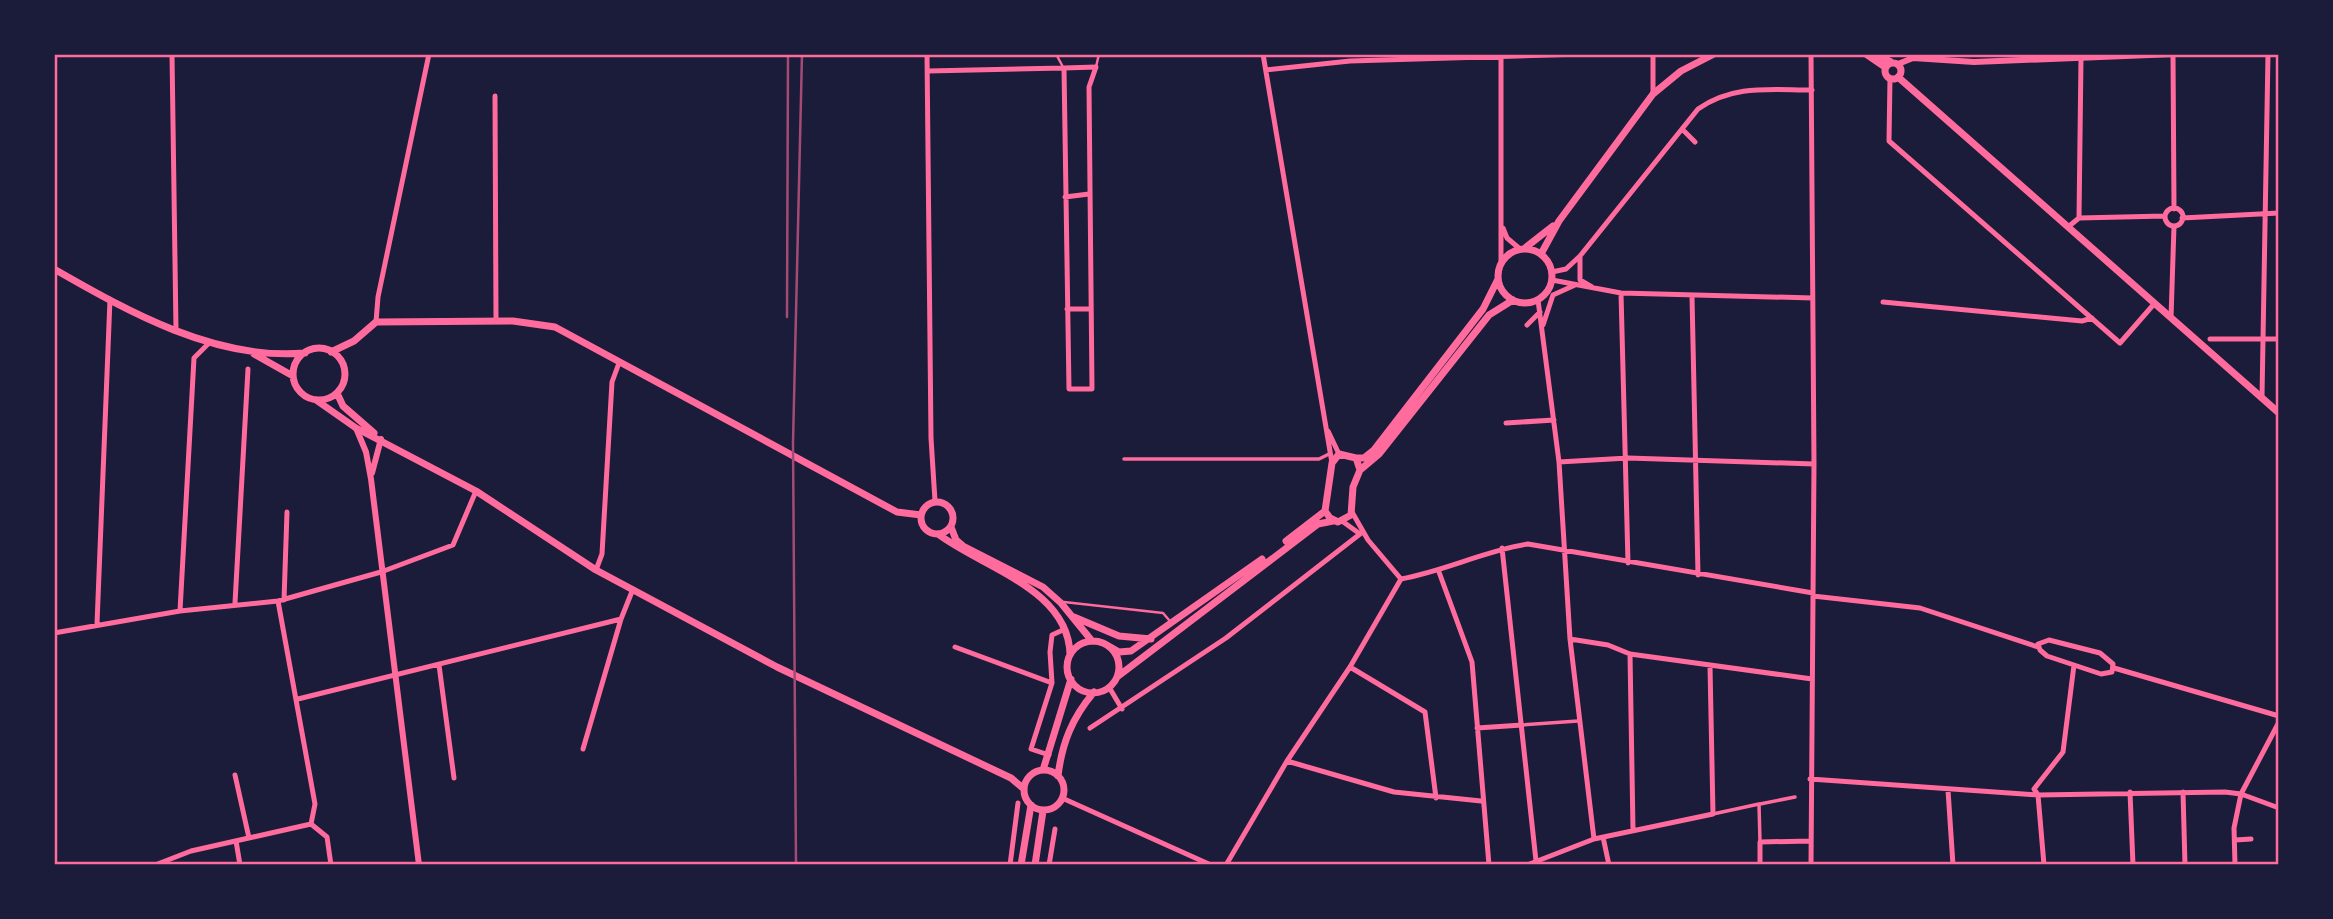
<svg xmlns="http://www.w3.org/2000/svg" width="2333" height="919" font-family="'Noto Sans',sans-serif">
<rect width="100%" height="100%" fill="#1b1b3a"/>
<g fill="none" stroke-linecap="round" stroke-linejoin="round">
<path stroke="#ff6b9d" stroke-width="2.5" d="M1056 54 1063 67
M1096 67 1099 54
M1064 602 1163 613 1169 620"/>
<path stroke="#ff6b9d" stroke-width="3.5" d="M1124 459H1319L1329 454
M1522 725 1578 721
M1760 804 1795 797
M1713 814 1759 804 1760 842"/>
<path stroke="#ff6b9d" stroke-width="5" d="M172 54 176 330
M927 54 931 438 935 501
M1263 54 1332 463
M1653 54V93
M2173 54 2174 209
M1096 67 1089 87 1092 389H1069L1064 68Z
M1266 70 1350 61 1582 54
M928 71 1064 68
M1890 78 1889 141 2120 343 2154 304
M495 96 496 321
M1682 129 1695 142
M1065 197 1089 194
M2165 217a9 9 0 1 1 18 0a9 9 0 1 1-18 0Z
M2079 218 2081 58
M2182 218 2279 213
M2068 227 2079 218 2165 216
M1503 228 1507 238 1520 249
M1501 265V55
M1552 272 1566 269 1580 256
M1552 280 1621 293 1813 298
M1592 287 1580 280V256L1698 109C1733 84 1771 90 1812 90
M1621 293 1628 563
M1692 296 1698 575
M1538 300 1559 462 1570 639 1594 839
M1883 302 2082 321 2092 318
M1067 309H1090
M2171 318 2174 226
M376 322 378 297 429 54
M1527 325 1540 312
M1543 325 1553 295 1575 285
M2210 339H2279
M2262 397 2268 54
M1506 423 1554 420
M1328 431 1339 454
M1559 462 1628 458 1814 464
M1352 512 1368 540 1401 579
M1342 521 1360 534
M1502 548 1536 861
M596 570 602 554 612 382 619 363
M1439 572 1472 662 1489 865
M1401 579C1445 571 1484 551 1528 544L1813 593
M1813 596 1920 608 2038 647
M284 600 287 512
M235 603 248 369
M180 611 194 358 210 342
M97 624 110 299
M54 633 180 611 278 601 381 572 453 545 476 491
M1570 639 1608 645 1630 654 1812 679
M2049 640 2100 653 2113 664 2112 672 2101 674 2047 656 2040 650 2038 644Z
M955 647 1052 683
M1630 654 1633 830
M439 665 454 778
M1350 667 1425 712 1436 798
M2114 668 2279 716
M1109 687 1122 709
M298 699 621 619
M1090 728 1226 638 1360 534
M1477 728 1522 725
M583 749 621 619 633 589
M1049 755 1031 749 1052 683 1050 652 1052 635 1065 629
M1287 761 1394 792 1481 801
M235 775 249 838
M1810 779 2038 795 2225 792 2241 794 2279 808
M1948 790 1953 865
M2130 792 2133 865
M2183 792 2185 865
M1062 798 1211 865
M311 824 327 837 331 865
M1603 837 1609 865
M2235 840 2251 839
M236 841 240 865
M155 865 191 851 311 824 315 804 278 601
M1010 865 1018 803
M1049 865 1055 829
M1226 865 1287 761 1350 667 1401 579
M1527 865 1594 839 1713 814 1710 666
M1760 865V842L1810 841
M1811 865 1814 464 1811 54
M2044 865 2038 795 2034 789 2063 752 2074 665
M2235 865 2234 828 2241 794 2279 722"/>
<path stroke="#ff6b9d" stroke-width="6" d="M1898 64 1913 58 1974 62 2175 54
M356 428 366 452 371 479 419 865
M372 473 381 439"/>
<path stroke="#ff6b9d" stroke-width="7" d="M1866 54 1885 67
M1875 54 1891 62
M1885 71a8 8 0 1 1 16 0a8 8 0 1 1-16 0Z
M1898 77 2279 413
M1525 248 1553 226
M1498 276a27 27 0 1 1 54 0a27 27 0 1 1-54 0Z
M1541 254 1559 221 1653 94 1681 71 1714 54
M54 269C129 312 216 361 305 353
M293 374a26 26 0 1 1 52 0a26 26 0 1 1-52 0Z
M331 352 354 341 376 322 513 321 555 327 897 512 921 515
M254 354 293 376
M337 393 343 406 374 433
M316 400 356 428 476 491 596 570 777 667 1011 778 1024 789
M1339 454 1356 458 1360 470 1353 487 1351 515 1338 522 1330 518 1325 511 1332 463Z
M1356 458H1364L1374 450 1483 309 1498 279
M1360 470 1379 454 1489 315 1513 300
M921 518a16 16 0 1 1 32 0a16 16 0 1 1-32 0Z
M951 527 956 540 963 546 1043 587 1061 603 1092 641
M938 534C983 568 1069 589 1070 655
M1286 541 1325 511
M1074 617 1119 636 1151 639
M1067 667a26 26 0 1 1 52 0a26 26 0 1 1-52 0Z
M1105 644 1119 652 1131 651 1262 559
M1117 677 1318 524 1333 521
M1043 770 1071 679
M1024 790a20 20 0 1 1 40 0a20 20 0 1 1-40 0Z
M1058 776C1062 743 1072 718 1094 692
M1021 865 1031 805
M1035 865 1043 811"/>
<path stroke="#a44b75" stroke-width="2.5" d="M787 317 788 54
M796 865 793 443 802 54"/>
</g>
<rect width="2333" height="919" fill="none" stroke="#1b1b3a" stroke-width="112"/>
<rect x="56" y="56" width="2221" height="807" fill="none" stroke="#ff6b9d" stroke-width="2.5"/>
</svg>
